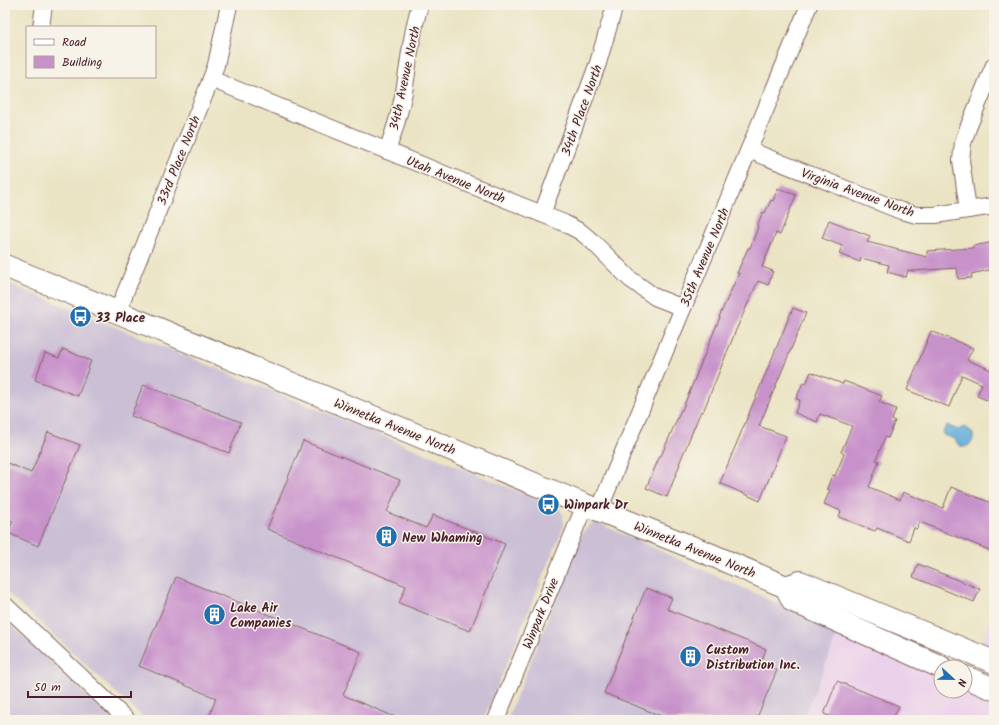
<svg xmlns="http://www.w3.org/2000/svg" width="999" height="725" font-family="Kalam,sans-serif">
  <rect width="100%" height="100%" fill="#f7f3e8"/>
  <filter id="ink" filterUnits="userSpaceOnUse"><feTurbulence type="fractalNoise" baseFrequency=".025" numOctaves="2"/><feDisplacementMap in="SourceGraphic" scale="8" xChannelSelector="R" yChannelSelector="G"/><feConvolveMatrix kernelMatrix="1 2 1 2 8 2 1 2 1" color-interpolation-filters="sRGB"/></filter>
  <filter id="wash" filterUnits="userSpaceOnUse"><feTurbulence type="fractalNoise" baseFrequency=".012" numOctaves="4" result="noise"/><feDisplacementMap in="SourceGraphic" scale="16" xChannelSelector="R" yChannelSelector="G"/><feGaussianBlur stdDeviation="0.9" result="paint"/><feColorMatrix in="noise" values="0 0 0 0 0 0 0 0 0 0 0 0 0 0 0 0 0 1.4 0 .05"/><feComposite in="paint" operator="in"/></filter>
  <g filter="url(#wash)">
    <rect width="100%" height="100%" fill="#ebe4c4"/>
    <!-- built -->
    <g fill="#ecd1ea">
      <polygon points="994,613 994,652 980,646"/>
      <polygon points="839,631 941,675 941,691 965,691 965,686 994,698 994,720 803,720"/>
    </g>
    <!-- industrial -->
    <g fill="#cbbfd5">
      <polygon points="5,282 559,508 563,515 564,526 483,720 146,720 5,591"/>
      <polygon points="592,523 600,524 839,631 803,720 507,720 583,532"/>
      <polygon points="5,619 113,720 5,720"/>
    </g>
    <!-- water -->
    <path fill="#60add9" stroke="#556682" d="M947 425 958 430 964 427C986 435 963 459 955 439L943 435 944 430Z"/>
    <g id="blocks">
      <!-- building -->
      <g fill="#c791ca">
        <polygon points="778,188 796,195 780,235 776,233 762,267 773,271 768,285 758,281 736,330 703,412 701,411 679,464 680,464 667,497 646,488 660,456 661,456 681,410 682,410 720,317 719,317 739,273 737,273 748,248 750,248 758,227 757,226 763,212 765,213 771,200 773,201"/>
        <polygon points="829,220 870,236 867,242 927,257 927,251 973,248 973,246 994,242 994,269 971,274 972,278 958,279 957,268 912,271 908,270 906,277 887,272 889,265 861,258 860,262 839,254 842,246 822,238"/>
        <polygon points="793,308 806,313 759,426 786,436 760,501 720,483"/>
        <polygon points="931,331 973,348 967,360 994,371 994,403 977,396 982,384 962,375 949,407 907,390"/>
        <polygon points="63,349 91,361 78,396 35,380 45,353 59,358"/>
        <polygon points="811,372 843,384 844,381 882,396 879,402 896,409 892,420 895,421 888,438 885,437 876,460 879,461 869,487 900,500 903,492 943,508 951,487 994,504 994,552 920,522 917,529 914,528 909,541 877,528 875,531 839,517 841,511 824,504 830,490 827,489 832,475 835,476 844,454 841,452 852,426 820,414 817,422 795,413 800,400 796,399 803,383 806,384"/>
        <polygon points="143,385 241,422 229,453 131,416"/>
        <polygon points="48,432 80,445 38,546 8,533 13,521 5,518 5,462 31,473"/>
        <polygon points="303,441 400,480 387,512 426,528 433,515 505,544 470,631 399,603 406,586 267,529"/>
        <polygon points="918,564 980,589 974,602 913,577"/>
        <polygon points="176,577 361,652 343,695 402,720 208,720 216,698 139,666"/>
        <polygon points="646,588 672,598 667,609 766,649 761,663 777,670 756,720 671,720 604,693"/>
        <polygon points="837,681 899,706 892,720 831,720 832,717 824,714"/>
      </g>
    </g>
  </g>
  <g filter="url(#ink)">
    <use href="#blocks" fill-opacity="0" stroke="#826461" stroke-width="1"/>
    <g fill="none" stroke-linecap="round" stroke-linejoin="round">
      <defs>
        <g id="minor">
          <polyline points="41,27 44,5"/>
          <polyline points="211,79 564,223 581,232 594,243 630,279 655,297 683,308"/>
          <polyline points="749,150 901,211 917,215 935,215 994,206"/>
          <path d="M387 151C394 132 400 112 404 92 409 63 411 33 420 5"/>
          <polyline points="968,210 961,160 963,143 968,128 994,65"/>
          <polyline points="542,214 598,63 615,5"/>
          <polyline points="117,313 211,79 216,65 229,5"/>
          <polyline points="599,510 809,5"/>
          <polyline points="5,605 127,720"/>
          <polyline points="496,720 585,505"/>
        </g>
        <g id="secondary">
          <polyline points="5,266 395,426 585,505 599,510 714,556 786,587 793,601 941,667"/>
          <polyline points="786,587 800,582 994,662"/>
          <polyline points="965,677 994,689"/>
        </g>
      </defs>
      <!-- minor casing -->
      <use href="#minor" stroke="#826461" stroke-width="18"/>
      <!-- secondary casing -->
      <use href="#secondary" stroke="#826461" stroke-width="24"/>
      <!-- minor -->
      <use href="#minor" stroke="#fff" stroke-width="16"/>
      <!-- secondary -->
      <use href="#secondary" stroke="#fff" stroke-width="22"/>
    </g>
  </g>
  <!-- icons -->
  <defs>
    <symbol id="bus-disc" viewBox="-11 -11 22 22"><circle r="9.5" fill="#1f6fb2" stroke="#f7f3e8"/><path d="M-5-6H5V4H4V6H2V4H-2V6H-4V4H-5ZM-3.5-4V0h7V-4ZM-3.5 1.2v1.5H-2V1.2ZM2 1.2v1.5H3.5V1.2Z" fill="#fff"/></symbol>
    <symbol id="building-disc" viewBox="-11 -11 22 22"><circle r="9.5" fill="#1f6fb2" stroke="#f7f3e8"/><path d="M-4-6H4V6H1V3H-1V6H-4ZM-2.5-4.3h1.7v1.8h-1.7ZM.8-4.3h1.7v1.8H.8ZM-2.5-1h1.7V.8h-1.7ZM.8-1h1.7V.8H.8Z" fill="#fff"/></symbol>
  </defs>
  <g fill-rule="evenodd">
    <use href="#bus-disc" x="68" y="304" width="25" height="25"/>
    <use href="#bus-disc" x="536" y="492" width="25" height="25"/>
    <use href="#building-disc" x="374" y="524" width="25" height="25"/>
    <use href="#building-disc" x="202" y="602" width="25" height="25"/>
    <use href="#building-disc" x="678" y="644" width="25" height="25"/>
  </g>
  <g text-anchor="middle" stroke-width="3" stroke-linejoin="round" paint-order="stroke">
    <!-- street labels -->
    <g font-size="13" fill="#4a1f2b" stroke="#f7f3e8">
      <text transform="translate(404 78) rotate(-78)" y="5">34th Avenue North</text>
      <text transform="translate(581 110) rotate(-70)" y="5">34th Place North</text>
      <text transform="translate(178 160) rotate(-68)" y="5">33rd Place North</text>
      <text transform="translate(456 179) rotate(22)" y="5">Utah Avenue North</text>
      <text transform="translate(858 192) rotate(20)" y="5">Virginia Avenue North</text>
      <text transform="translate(704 257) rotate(-67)" y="5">35th Avenue North</text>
      <text transform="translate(395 426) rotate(22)" y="5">Winnetka Avenue North</text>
      <text transform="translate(695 549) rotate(22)" y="5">Winnetka Avenue North</text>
      <text transform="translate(540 613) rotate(-68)" y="5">Winpark Drive</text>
    </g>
    <!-- poi labels -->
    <g font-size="13" font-weight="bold" fill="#4a1f2b" stroke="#f7f3e8" text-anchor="start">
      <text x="96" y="322">33 Place</text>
      <text x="564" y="509">Winpark Dr</text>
      <text x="402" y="542">New Whaming</text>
      <text x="230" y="612">Lake Air<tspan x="230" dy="15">Companies</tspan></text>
      <text x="706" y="654">Custom<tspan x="706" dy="15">Distribution Inc.</tspan></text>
    </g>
  </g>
  <!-- margin -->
  <rect width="999" height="725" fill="none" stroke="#f7f3e8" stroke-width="20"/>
  <!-- legend -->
  <rect x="26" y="26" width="130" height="52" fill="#f7f3e8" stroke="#b29e9c"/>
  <rect x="34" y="39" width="20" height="6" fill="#ffffff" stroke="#b29e9c"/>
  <text x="62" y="46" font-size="12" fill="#4a1f2b">Road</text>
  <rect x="34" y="56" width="20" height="12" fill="#c791ca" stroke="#b29e9c"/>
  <text x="62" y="66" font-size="12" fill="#4a1f2b">Building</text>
  <!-- north arrow -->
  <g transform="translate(953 679) rotate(112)"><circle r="19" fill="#f7f3e8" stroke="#b29e9c"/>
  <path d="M0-3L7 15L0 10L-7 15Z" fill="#1f6fb2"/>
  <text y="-6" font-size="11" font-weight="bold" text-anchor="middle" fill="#4a1f2b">N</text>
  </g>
  <!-- scale -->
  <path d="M28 691v6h103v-6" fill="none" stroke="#4a1f2b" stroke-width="2"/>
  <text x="34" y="691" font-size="12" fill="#4a1f2b" stroke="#f7f3e8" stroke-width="3" paint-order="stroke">50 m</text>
</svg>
